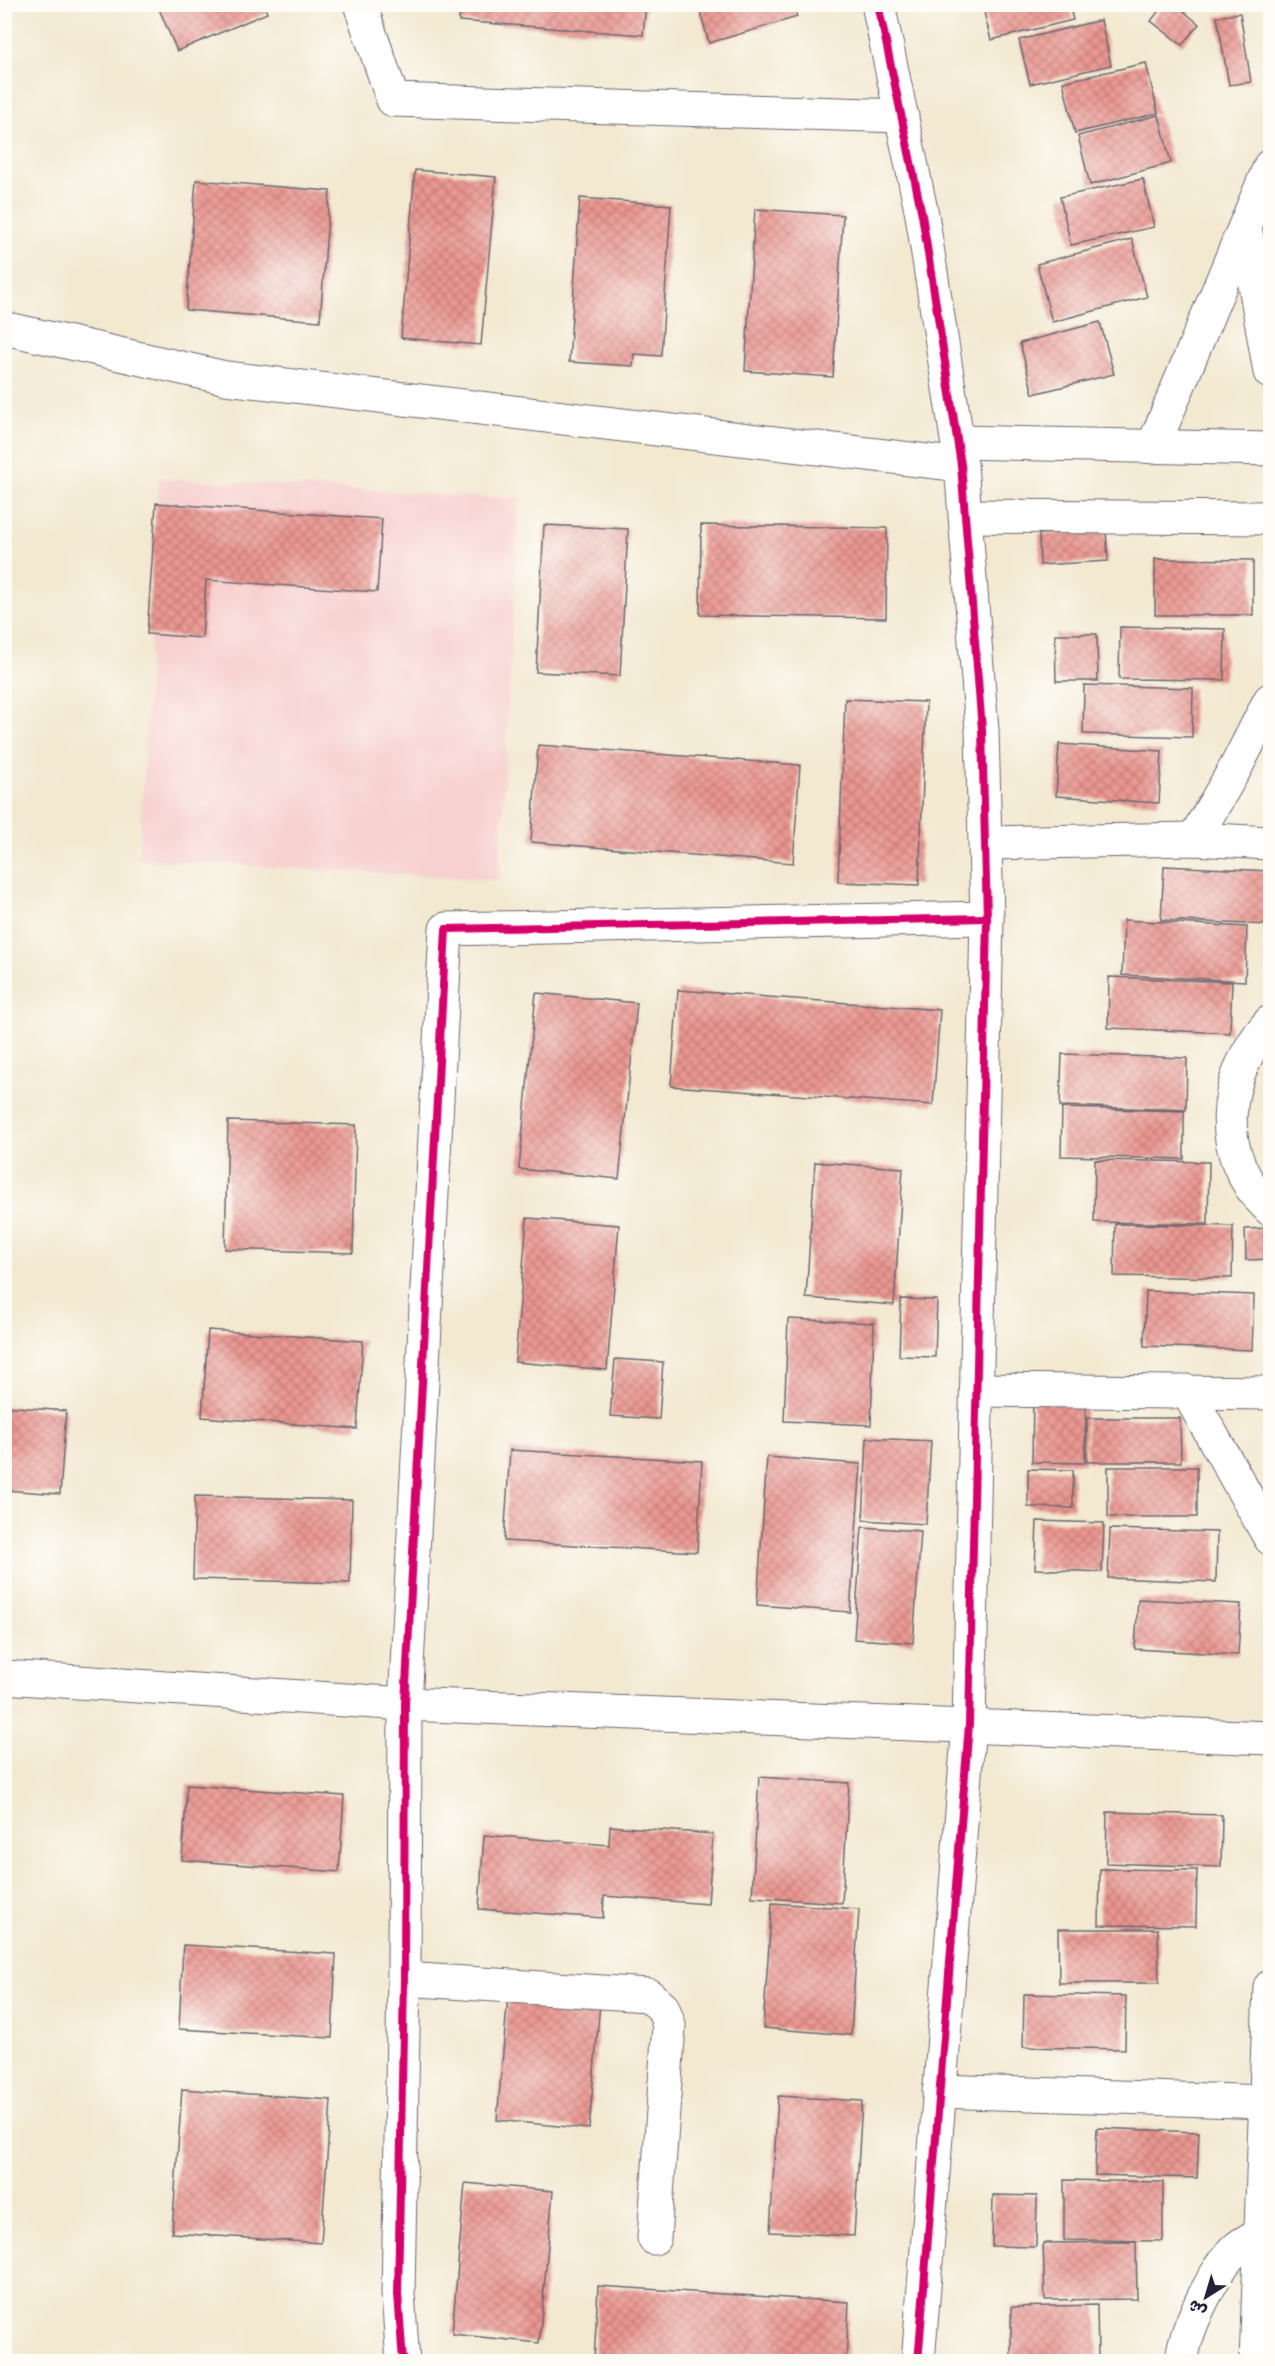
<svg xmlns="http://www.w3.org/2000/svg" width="1275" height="2366" font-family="Sriracha,'Playpen Sans Arabic',sans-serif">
  <defs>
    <pattern id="building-cross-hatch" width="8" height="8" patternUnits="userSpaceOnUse" patternTransform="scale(1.5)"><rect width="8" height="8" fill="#ec9791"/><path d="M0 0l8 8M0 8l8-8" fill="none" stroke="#bf7b78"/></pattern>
  </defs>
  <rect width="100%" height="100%" fill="#fdfcf7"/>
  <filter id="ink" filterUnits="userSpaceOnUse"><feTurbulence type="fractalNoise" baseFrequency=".0167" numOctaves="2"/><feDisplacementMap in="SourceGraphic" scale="12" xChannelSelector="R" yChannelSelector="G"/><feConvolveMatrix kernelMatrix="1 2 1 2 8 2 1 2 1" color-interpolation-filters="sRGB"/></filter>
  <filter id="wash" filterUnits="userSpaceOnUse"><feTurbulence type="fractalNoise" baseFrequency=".008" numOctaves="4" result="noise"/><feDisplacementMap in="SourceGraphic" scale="24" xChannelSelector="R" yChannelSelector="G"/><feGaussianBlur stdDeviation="1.35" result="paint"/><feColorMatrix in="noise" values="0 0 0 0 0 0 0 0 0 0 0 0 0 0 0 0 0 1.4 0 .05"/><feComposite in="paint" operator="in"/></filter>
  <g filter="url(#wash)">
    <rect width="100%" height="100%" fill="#f3e8d0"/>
    <!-- built -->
    <polygon fill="#f7d0cf" points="159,478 519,499 499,880 139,859"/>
    <g id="blocks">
      <!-- building -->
      <g fill="url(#building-cross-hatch)">
        <polygon points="157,4 264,4 267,13 177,51"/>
        <polygon points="461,4 646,4 643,35 459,21"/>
        <polygon points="698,4 793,4 797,17 709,43"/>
        <polygon points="982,4 1069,4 1073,20 991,40"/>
        <polygon points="1164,4 1175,4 1199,24 1182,45 1151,21"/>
        <polygon points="1240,13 1251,82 1229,85 1217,17"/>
        <polygon points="1101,20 1111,65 1030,84 1019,40"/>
        <polygon points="1146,63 1158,113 1075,133 1063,82"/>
        <polygon points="1159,115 1171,163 1090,185 1078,136"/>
        <polygon points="415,170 496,177 481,345 401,338"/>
        <polygon points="1143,179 1154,227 1071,245 1060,197"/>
        <polygon points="196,180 330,191 320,321 186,310"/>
        <polygon points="580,198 671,205 661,356 634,354 633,366 569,362"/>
        <polygon points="755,209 843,215 833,377 745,371"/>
        <polygon points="1132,239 1147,297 1052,322 1037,264"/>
        <polygon points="1100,322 1114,374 1033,394 1020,343"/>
        <polygon points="156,503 382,519 377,592 206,580 202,638 147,634"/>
        <polygon points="544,525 628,529 620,676 536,672"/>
        <polygon points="701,525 887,528 886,618 700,615"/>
        <polygon points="1106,530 1108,561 1040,565 1039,534"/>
        <polygon points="1155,559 1253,560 1253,615 1155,615"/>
        <polygon points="1120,627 1225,629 1224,680 1119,679"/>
        <polygon points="1055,634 1097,634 1098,681 1056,681"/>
        <polygon points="1084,685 1193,688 1192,737 1083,734"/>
        <polygon points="845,699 926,702 919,885 838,882"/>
        <polygon points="1059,744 1162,751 1159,803 1056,796"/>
        <polygon points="538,745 800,765 793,863 531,842"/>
        <polygon points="1164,866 1270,871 1270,925 1161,920"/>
        <polygon points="1124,920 1247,927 1245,981 1122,975"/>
        <polygon points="1109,977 1232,982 1230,1033 1108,1028"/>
        <polygon points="678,990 940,1010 933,1105 671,1086"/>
        <polygon points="536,993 637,1003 619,1179 519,1169"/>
        <polygon points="1062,1054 1187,1058 1186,1110 1060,1106"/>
        <polygon points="1062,1108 1184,1111 1184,1159 1061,1156"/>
        <polygon points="228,1121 356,1125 353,1253 225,1249"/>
        <polygon points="1095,1160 1209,1162 1208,1224 1094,1222"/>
        <polygon points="815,1162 903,1168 894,1305 806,1298"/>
        <polygon points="527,1218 619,1225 607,1370 515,1362"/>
        <polygon points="1115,1224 1233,1226 1232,1278 1114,1276"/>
        <polygon points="1270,1228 1270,1259 1246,1260 1245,1229"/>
        <polygon points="1146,1291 1254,1295 1252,1350 1144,1346"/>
        <polygon points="901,1299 937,1300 935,1357 899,1356"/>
        <polygon points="788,1319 874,1323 871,1425 784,1421"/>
        <polygon points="208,1330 363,1341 357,1429 202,1417"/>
        <polygon points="615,1359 663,1362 659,1419 610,1416"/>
        <polygon points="1033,1395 1086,1396 1085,1463 1032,1462"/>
        <polygon points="4,1406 66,1411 60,1494 4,1490"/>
        <polygon points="1087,1418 1180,1418 1181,1462 1087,1462"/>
        <polygon points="867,1438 931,1441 926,1524 863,1520"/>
        <polygon points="510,1450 702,1461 697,1552 504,1541"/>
        <polygon points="767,1457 861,1464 850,1612 757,1605"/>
        <rect x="1108" y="1467" width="89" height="50"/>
        <polygon points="1028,1469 1073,1470 1073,1508 1028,1507"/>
        <polygon points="195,1496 352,1500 350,1583 193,1579"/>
        <polygon points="1037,1521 1104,1523 1102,1572 1035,1569"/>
        <polygon points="862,1527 921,1531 913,1643 854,1639"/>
        <polygon points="1110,1529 1217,1532 1216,1582 1108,1578"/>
        <polygon points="1138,1599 1241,1604 1238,1655 1135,1649"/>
        <polygon points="759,1777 849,1783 842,1903 752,1897"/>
        <polygon points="187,1785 344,1796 339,1872 182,1860"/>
        <polygon points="1107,1812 1222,1815 1221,1867 1106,1863"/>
        <polygon points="610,1826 713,1834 708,1904 604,1896 603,1918 479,1909 484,1835 609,1845"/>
        <polygon points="1100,1869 1197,1870 1196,1926 1099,1925"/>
        <polygon points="772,1903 859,1909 851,2035 763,2028"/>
        <polygon points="1058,1929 1158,1929 1159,1983 1059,1983"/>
        <polygon points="183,1945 336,1954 332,2038 179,2029"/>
        <polygon points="1024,1994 1126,1996 1125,2049 1023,2047"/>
        <polygon points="508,1995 600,2003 589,2129 497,2120"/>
        <polygon points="182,2089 331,2100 321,2243 172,2233"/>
        <polygon points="778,2096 862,2101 854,2236 770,2232"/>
        <polygon points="1097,2128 1199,2132 1197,2178 1095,2175"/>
        <polygon points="1064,2180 1163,2182 1163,2241 1064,2240"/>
        <polygon points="465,2183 553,2191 539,2343 452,2334"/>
        <polygon points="993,2195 1037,2196 1036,2247 992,2246"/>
        <polygon points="1136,2242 1137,2299 1045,2300 1043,2243"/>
        <polygon points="598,2286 849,2302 846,2362 594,2362"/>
        <polygon points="1097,2305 1098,2356 1011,2358 1011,2307"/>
        <rect x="1054" y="2359" width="45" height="3"/>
      </g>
    </g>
  </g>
  <g filter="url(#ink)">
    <use href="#blocks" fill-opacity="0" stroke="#6b676f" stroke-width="1.5"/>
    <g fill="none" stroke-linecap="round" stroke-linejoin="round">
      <defs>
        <g id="minor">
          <polyline points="360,4 393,100 902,116"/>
          <polyline points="878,4 922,215 961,465 982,730 987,918 969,1724 918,2362"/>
          <polyline points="1245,227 1270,372"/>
          <polyline points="4,328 226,378 961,465"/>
          <polyline points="958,442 1270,449"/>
          <polyline points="1153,447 1270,166"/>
          <polyline points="966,516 1270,518"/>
          <polyline points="1194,839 1236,767 1270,700"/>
          <polyline points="986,843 1194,839 1270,843"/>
          <path d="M1270 1022C1221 1077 1213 1155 1270 1209"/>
          <polyline points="977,1390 1270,1393"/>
          <polyline points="1187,1391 1270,1538"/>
          <polyline points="404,1979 648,1995 663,2008 669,2025 654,2238"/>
          <polyline points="939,2091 1266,2102"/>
          <polyline points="403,2362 398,2294 404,1979 405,1704 446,929 987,918"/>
          <path d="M1182 2362C1183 2332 1215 2268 1237 2248 1244 2242 1253 2238 1261 2233"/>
          <polyline points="1256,2362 1270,1987"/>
        </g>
        <polyline id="tertiary" points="4,1677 405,1704 1270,1738"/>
      </defs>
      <!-- minor casing -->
      <use href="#minor" stroke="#6b676f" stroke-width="35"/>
      <!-- tertiary casing -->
      <use href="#tertiary" stroke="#6b676f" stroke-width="35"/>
      <!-- minor -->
      <use href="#minor" stroke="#fff" stroke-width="33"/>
      <!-- tertiary -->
      <use href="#tertiary" stroke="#fff" stroke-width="33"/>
      <defs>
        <g id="cycleway">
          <polyline points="878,4 922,215 961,465 982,730 987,918 969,1724 918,2362"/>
          <polyline points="403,2362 398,2294 404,1979 405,1704 446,929 987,918"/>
        </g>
      </defs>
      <!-- cycleway casing -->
      <use href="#cycleway" stroke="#fdfcf7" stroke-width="11"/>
      <!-- cycleway -->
      <use href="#cycleway" stroke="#d6006c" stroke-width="8"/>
    </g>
  </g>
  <!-- margin -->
  <rect width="1275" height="2366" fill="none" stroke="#fdfcf7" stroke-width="24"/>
  <!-- north arrow -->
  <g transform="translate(1206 2297) rotate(217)" stroke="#fdfcf7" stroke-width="4.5" paint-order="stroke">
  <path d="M0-4.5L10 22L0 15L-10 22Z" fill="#22223b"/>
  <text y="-9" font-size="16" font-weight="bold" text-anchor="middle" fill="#22223b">ش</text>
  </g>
</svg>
